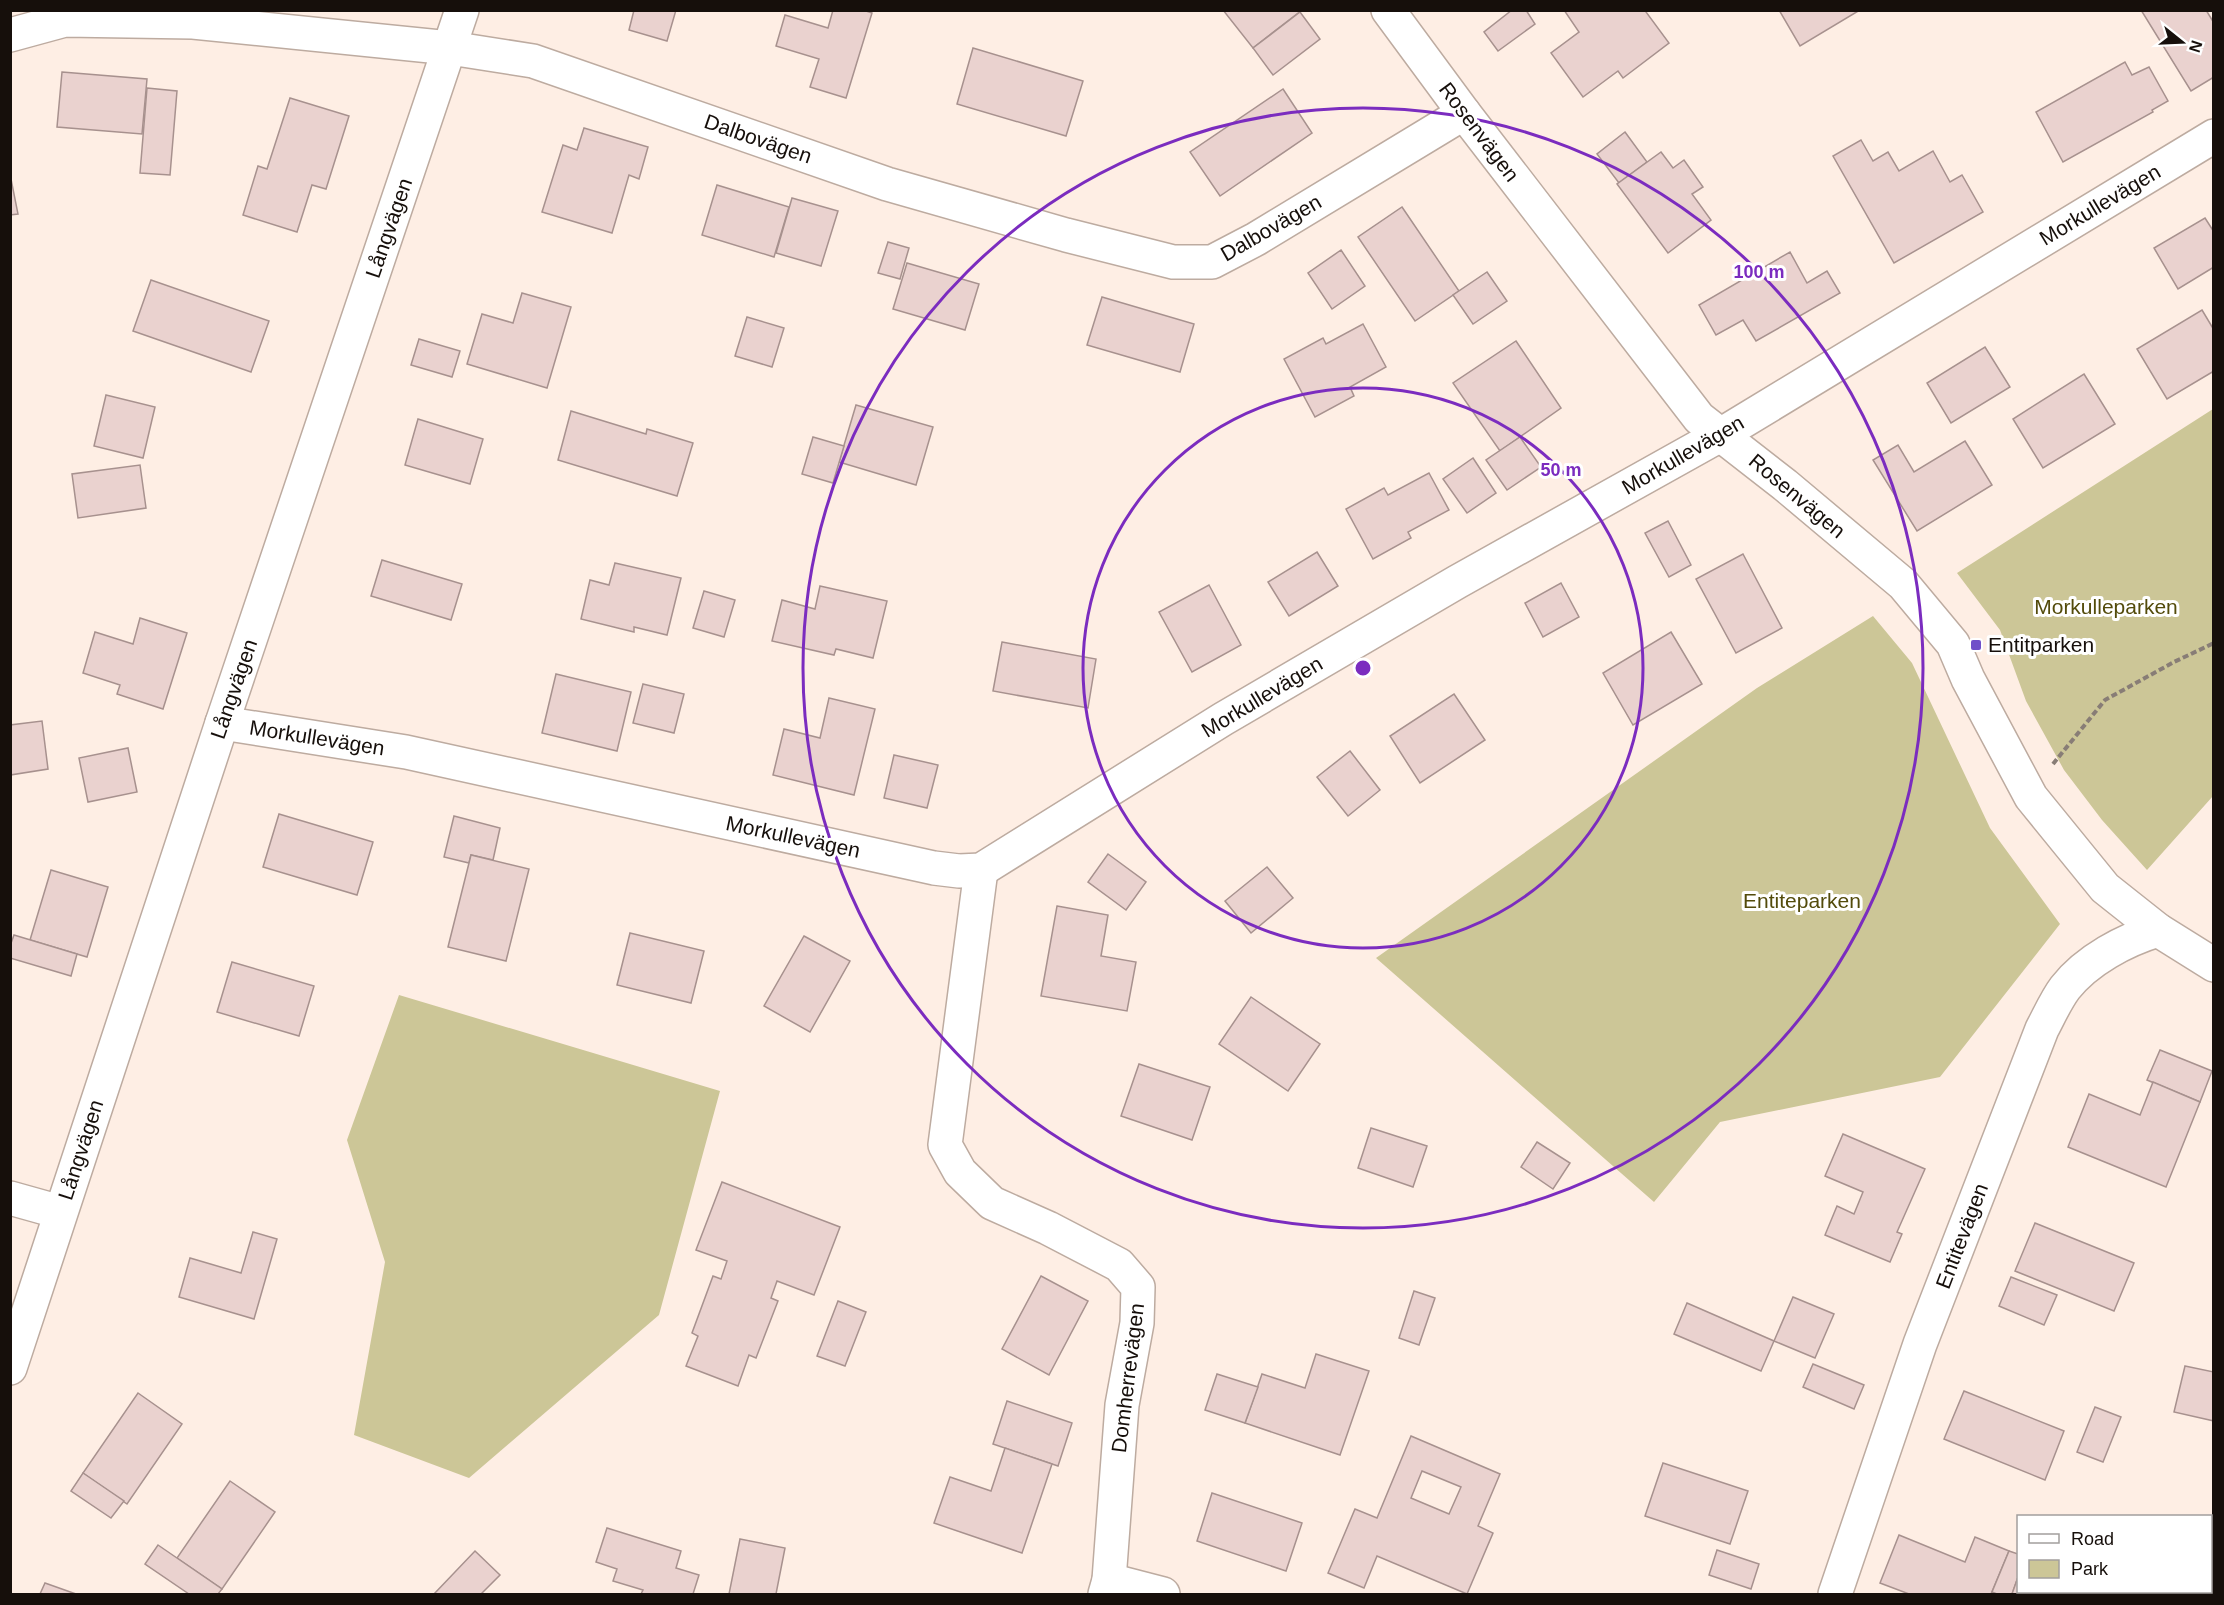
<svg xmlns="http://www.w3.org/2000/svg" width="2224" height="1605" font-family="Arial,sans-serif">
  <rect width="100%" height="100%" fill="#feeee4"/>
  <!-- green -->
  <g fill="#ccc697">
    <polygon points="2213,409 2213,796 2147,870 2102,820 2064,770 2026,701 2000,630 1957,573"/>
    <polygon points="1873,616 1912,663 1990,828 2060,924 1940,1077 1720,1122 1654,1202 1376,958 1757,688"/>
    <polygon points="399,995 720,1091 659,1315 469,1478 354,1435 385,1262 347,1140"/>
  </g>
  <!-- building -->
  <g fill="#ead2cf" stroke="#a7918e" stroke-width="1.5" fill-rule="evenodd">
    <polygon points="634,10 676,10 667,41 629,30"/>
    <polygon points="833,10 863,10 872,13 846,98 810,87 819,59 776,46 785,15 828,28"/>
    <polygon points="1223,10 1302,10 1253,48"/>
    <polygon points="1512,10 1526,10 1535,24 1498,51 1484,32"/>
    <polygon points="1564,10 1647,10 1646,12 1669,43 1623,78 1618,71 1583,97 1551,53 1579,32"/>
    <polygon points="1779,10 1860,10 1800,46"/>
    <polygon points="2141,10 2206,10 2214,23 2214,77 2191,91"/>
    <polygon points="1300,12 1320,39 1273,75 1253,48"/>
    <polygon points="973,48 1083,81 1066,136 957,104"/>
    <polygon points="2125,62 2132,75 2149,67 2168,101 2152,110 2153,112 2063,162 2036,112"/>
    <polygon points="62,72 147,79 142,134 57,127"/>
    <polygon points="147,88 177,91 170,175 140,173"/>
    <polygon points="1283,89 1312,133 1220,196 1190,152"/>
    <polygon points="290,98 349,116 326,189 312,185 297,232 243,215 258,166 267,169"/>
    <polygon points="584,128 648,147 639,179 629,175 612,233 542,212 563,145 577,150"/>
    <polygon points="1625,132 1647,162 1619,183 1597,154"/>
    <polygon points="1861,140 1873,161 1888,152 1899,171 1933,151 1950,182 1962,175 1983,212 1894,263 1833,156"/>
    <polygon points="1661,152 1673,168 1684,160 1703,187 1692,194 1711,220 1668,253 1617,184"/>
    <polygon points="10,174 18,214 10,215"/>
    <polygon points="717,185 789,207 774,257 702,235"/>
    <polygon points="792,198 838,211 821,266 776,253"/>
    <polygon points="1402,207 1459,291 1415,321 1358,237"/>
    <polygon points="2205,218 2214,232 2214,267 2178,289 2154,248"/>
    <polygon points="888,242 909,248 900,279 878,273"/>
    <polygon points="1341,250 1365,286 1332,309 1308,273"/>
    <polygon points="1790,252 1807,283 1827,271 1840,293 1756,341 1743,320 1716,335 1699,305"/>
    <polygon points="907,263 979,284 965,330 893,309"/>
    <polygon points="1487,272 1507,301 1473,324 1453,295"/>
    <polygon points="151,280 269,321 251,372 133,331"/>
    <polygon points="522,293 571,307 547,388 467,364 482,314 513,323"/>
    <polygon points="1102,297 1194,324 1180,372 1087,345"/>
    <polygon points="2202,310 2214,330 2214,371 2167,399 2137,349"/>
    <polygon points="747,317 784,328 772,367 735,356"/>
    <polygon points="1363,324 1386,367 1350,387 1354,396 1315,417 1284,359 1323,338 1326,344"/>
    <polygon points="419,339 460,351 452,377 411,365"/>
    <polygon points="1516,341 1561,408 1500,451 1453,383"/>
    <polygon points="1985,347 2010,387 1951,423 1927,383"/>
    <polygon points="2084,374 2115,424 2043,468 2013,419"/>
    <polygon points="106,395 155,407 143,458 94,446"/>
    <polygon points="856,405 933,427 916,485 839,462"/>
    <polygon points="571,411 646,434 647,429 693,443 677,496 558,460"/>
    <polygon points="418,419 483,439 470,484 405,465"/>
    <polygon points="813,437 844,446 833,483 802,474"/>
    <polygon points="1520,437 1541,467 1507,490 1486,460"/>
    <polygon points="1965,441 1992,485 1917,531 1873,460 1898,445 1914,472"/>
    <polygon points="1473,458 1496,493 1467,513 1443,479"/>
    <polygon points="140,465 146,508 78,518 72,474"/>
    <polygon points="1429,473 1449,510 1408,532 1411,538 1373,559 1346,509 1384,488 1388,495"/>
    <polygon points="1668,521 1691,565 1669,577 1645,533"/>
    <polygon points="1317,552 1338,586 1289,616 1268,582"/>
    <polygon points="1743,554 1782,628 1736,653 1696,579"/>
    <polygon points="382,560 462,584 451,620 371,596"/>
    <polygon points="615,563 681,578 667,635 634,627 634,632 581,619 590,580 609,585"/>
    <polygon points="1561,583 1579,617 1543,637 1525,603"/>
    <polygon points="1209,585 1241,645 1192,672 1159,612"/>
    <polygon points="820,586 887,601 873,658 836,649 834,655 772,641 782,600 815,609"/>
    <polygon points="704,591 735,600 724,637 693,628"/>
    <polygon points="140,618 187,633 163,709 117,694 120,685 83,673 95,632 133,644"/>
    <polygon points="1671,632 1702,684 1633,725 1603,673"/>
    <polygon points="1002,642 1096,659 1088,708 993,691"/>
    <polygon points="556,674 631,692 617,751 542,733"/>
    <polygon points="643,684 684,694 674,733 633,723"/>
    <polygon points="1454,694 1485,740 1420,783 1390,736"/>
    <polygon points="829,698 875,709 854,795 773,775 784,729 820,738"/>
    <polygon points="42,721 48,769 10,775 10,725"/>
    <polygon points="128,748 137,792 88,802 79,758"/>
    <polygon points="1350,751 1380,790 1348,816 1317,777"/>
    <polygon points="894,755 938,765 927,808 884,798"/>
    <polygon points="279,814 373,842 357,895 263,867"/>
    <polygon points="454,816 500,828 493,860 471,855 469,863 444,857"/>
    <polygon points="1108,854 1146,882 1126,910 1088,882"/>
    <polygon points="471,855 529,869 506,961 448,947"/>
    <polygon points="1267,867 1293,898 1251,933 1225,901"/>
    <polygon points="51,870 108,887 87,957 30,940"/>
    <polygon points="1057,906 1108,915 1101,956 1136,962 1127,1011 1041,996"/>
    <polygon points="630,933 704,951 691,1003 617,985"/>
    <polygon points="14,935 77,954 71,976 10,958 10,946"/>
    <polygon points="804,936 850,961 810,1032 764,1006"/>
    <polygon points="232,962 314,986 299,1036 217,1012"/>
    <polygon points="1251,997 1320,1044 1288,1091 1219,1044"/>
    <polygon points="2160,1050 2212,1071 2200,1102 2147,1080"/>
    <polygon points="1139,1064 1210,1087 1192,1140 1121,1116"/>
    <polygon points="2153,1082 2200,1102 2166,1187 2068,1147 2089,1094 2140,1115"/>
    <polygon points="1371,1128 1427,1146 1413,1187 1358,1168"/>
    <polygon points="1843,1134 1925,1169 1897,1232 1902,1234 1890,1262 1825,1235 1837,1206 1854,1214 1863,1192 1825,1176"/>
    <polygon points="1537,1142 1570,1163 1553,1189 1521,1167"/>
    <polygon points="722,1182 840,1227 814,1295 777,1281 771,1298 778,1301 756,1358 749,1355 738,1386 686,1366 698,1336 692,1333 713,1276 721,1279 727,1261 696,1250"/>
    <polygon points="2035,1223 2134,1263 2114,1311 2015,1271"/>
    <polygon points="253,1232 277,1239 254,1319 179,1297 190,1258 241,1273"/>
    <polygon points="1041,1276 1088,1301 1049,1375 1002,1349"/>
    <polygon points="2011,1277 2057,1295 2044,1325 1999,1306"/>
    <polygon points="1414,1291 1435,1298 1419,1345 1399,1338"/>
    <polygon points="1793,1297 1834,1314 1815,1358 1774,1341"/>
    <polygon points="838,1301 866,1312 845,1366 817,1356"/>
    <polygon points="1687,1303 1774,1341 1761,1371 1674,1334"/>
    <polygon points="1316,1354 1369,1371 1340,1455 1245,1423 1262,1374 1305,1388"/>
    <polygon points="1813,1364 1864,1385 1854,1409 1803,1387"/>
    <polygon points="2185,1366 2214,1372 2214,1421 2174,1412"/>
    <polygon points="1217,1374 1258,1387 1245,1423 1205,1410"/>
    <polygon points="1964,1391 2064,1431 2045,1480 1944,1439"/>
    <polygon points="138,1393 182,1424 127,1504 83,1473"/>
    <polygon points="1007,1401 1072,1423 1058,1466 993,1444"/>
    <polygon points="2095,1407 2121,1417 2103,1462 2077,1452"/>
    <path d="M1411 1436 1500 1474 1478 1526 1493 1533 1467 1594 1377 1556 1364 1588 1328 1573 1355 1509 1377 1518ZM1422 1471 1461 1487 1449 1514 1411 1498Z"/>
    <polygon points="1005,1448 1052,1464 1022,1553 934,1523 950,1477 991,1491"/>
    <polygon points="1663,1463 1748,1491 1730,1544 1645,1516"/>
    <polygon points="83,1473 124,1501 111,1518 71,1491"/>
    <polygon points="230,1481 275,1512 222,1589 177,1558"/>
    <polygon points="1212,1493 1302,1523 1286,1571 1197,1541"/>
    <polygon points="607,1528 681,1551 676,1568 699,1575 693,1594 641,1594 643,1590 613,1581 617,1569 596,1562"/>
    <polygon points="1899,1535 1965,1562 1975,1537 2009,1551 1991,1594 1909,1594 1880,1583"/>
    <polygon points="740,1539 785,1548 776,1594 729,1594"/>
    <polygon points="158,1545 222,1589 218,1594 189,1594 145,1564"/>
    <polygon points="1717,1550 1759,1564 1751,1589 1709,1575"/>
    <polygon points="475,1551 500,1575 481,1594 434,1594"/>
    <polygon points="2009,1551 2018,1554 2018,1577 2012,1594 1997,1594 1992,1592"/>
    <polygon points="2018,1577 2018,1592 2059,1592 2058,1594 2012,1594"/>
    <polygon points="45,1583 76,1594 40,1594"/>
  </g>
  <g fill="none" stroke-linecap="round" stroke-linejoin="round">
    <defs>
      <g id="street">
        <polyline points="10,35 65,20 193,22 450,48 533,61 887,184 1066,235 1173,262 1212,262 1256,239 1464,113"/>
        <polyline points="222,723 406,752 934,868 959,871 981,870 1223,719 1457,582 1722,434 2214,136"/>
        <polyline points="981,870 945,1145 960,1172 992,1203 1048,1228 1119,1265 1138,1287 1137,1323 1122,1405 1109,1580 1105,1594"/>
        <polyline points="10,1198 60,1212"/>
        <polyline points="10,1368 222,723 462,10"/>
        <polyline points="1109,1580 1163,1594"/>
        <path d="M1835 1594 1920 1344 2042 1029C2049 1016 2056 1000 2065 988 2087 960 2125 940 2158 930"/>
      </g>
      <polyline id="secondary" points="1388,10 1464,113 1699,418 1785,485 1903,584 1953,644 1968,679 2031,797 2105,888 2158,930 2214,965"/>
    </defs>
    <!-- street casing -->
    <use href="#street" stroke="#bdaba0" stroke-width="36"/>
    <!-- secondary casing -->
    <use href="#secondary" stroke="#bdaba0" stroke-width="36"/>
    <!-- path -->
    <polyline stroke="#887d76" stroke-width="4" stroke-dasharray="6 3" stroke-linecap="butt" points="2053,764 2105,700 2174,662 2214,643"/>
    <!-- street -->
    <use href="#street" stroke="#fff" stroke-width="33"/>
    <!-- secondary -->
    <use href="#secondary" stroke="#fff" stroke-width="33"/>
  </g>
  <!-- distance rings -->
  <g fill="none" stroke="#7b2cbf" stroke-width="3">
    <circle cx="1363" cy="668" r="280"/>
    <circle cx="1363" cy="668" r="560"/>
  </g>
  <!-- markers -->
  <rect fill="#7050c9" stroke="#fff" stroke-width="2" x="1970" y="639" width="12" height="12" rx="3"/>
  <g text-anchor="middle" stroke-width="6" stroke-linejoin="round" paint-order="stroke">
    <!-- street labels -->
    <g font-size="21" fill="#160f0b" stroke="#fff">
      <text transform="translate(1479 132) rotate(53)" y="7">Rosenvägen</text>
      <text transform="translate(758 139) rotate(19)" y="7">Dalbovägen</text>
      <text transform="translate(2100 205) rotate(-31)" y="7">Morkullevägen</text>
      <text transform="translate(389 228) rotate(-71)" y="7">Långvägen</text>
      <text transform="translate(1271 228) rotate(-30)" y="7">Dalbovägen</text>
      <text transform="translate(1683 455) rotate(-30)" y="7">Morkullevägen</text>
      <text transform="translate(1797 496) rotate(40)" y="7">Rosenvägen</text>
      <text transform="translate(234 689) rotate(-71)" y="7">Långvägen</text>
      <text transform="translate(1262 697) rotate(-31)" y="7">Morkullevägen</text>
      <text transform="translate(317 738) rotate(9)" y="7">Morkullevägen</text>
      <text transform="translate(793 837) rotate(12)" y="7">Morkullevägen</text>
      <text transform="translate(81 1150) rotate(-72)" y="7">Långvägen</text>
      <text transform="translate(1962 1236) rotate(-69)" y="7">Entitevägen</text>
      <text transform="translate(1128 1378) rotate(-83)" y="7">Domherrevägen</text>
    </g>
    <!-- park labels -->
    <g font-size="21" fill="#534b0b" stroke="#fff">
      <text x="2106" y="614">Morkulleparken</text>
      <text x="1802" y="908">Entiteparken</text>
    </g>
    <!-- poi labels -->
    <g font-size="21" fill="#160f0b" stroke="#fff" text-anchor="start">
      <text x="1988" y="652">Entitparken</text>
    </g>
  </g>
  <circle cx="1363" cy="668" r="9" fill="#7b2cbf" stroke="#fff" stroke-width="3"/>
  <g font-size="18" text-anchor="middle" font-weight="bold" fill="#7b2cbf" stroke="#fff" stroke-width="6" stroke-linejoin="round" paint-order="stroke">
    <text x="1759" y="278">100 m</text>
    <text x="1561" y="476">50 m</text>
  </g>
  <!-- border -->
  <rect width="2224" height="1605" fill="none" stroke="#160f0b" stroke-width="24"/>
  <!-- legend -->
  <rect x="2017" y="1515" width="195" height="78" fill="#ffffff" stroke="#a29f9d" stroke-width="1.5"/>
  <rect x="2029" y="1534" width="30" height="9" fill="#ffffff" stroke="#a29f9d" stroke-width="1.5"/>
  <text x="2071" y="1545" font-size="18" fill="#160f0b">Road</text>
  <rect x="2029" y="1560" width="30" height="18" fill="#ccc697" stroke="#a29f9d" stroke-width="1.5"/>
  <text x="2071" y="1575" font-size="18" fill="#160f0b">Park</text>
  <!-- north arrow -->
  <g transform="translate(2182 42) rotate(108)" stroke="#ffffff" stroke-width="4.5" paint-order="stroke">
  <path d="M0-4.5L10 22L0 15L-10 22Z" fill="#160f0b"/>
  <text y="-9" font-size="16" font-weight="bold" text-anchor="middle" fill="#160f0b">N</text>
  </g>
</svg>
